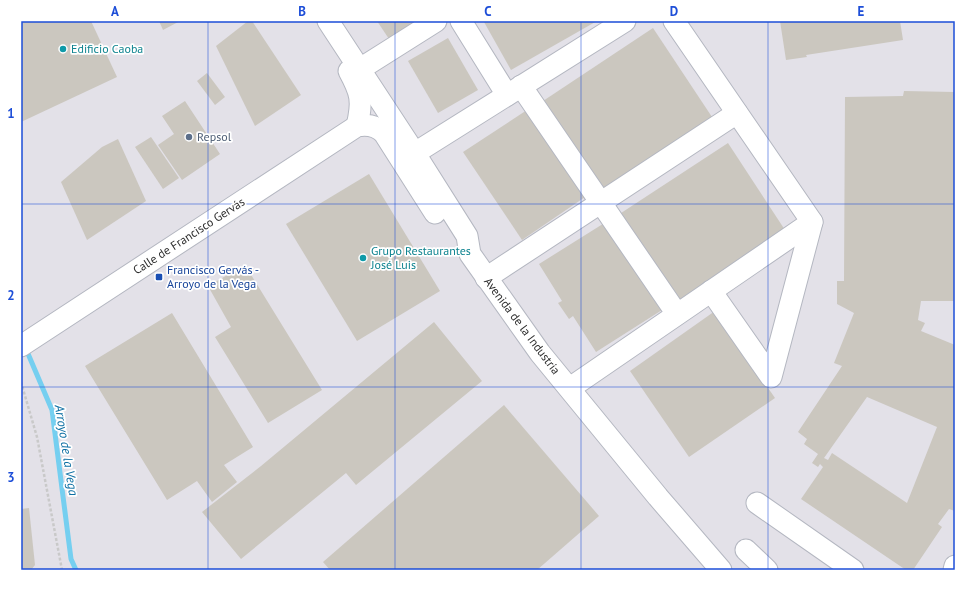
<svg xmlns="http://www.w3.org/2000/svg" width="976" height="591" font-family="'PT Sans',sans-serif">
  <rect width="100%" height="100%" fill="#efe9e1"/>
  <!-- industrial -->
  <rect fill="#e3e1e8" x="21" y="21" width="934" height="549"/>
  <g fill="none" stroke-linecap="round" stroke-linejoin="round">
    <!-- stream -->
    <polyline stroke="#75cff0" stroke-width="5" points="26,349 52,410 71,559 76,570"/>
  </g>
  <!-- building -->
  <g fill="#cbc7bf" fill-rule="evenodd">
    <polygon points="21,21 91,21 117,77 21,122"/>
    <polygon points="159,21 180,21 163,30"/>
    <polygon points="248,21 252,21 301,95 255,126 216,46"/>
    <polygon points="377,21 416,21 389,39"/>
    <polygon points="485,21 597,21 511,70 484,22"/>
    <polygon points="780,21 900,21 903,40 806,55 807,57 786,60"/>
    <polygon points="653,28 712,117 602,190 543,101"/>
    <polygon points="448,38 478,90 438,113 408,61"/>
    <polygon points="207,73 225,97 215,105 197,81"/>
    <path d="M904 91 955 92V301H921L918 320 925 323 921 331 955 345V511L949 509 938 524 942 527 913 570H906L801 499 823 467 820 464 818 467 812 463 818 454 804 444 807 439 798 432 842 366 834 363 854 313 837 304V281H844L845 97 903 96ZM867 397 937 427 907 503 832 453 828 460 824 458Z"/>
    <polygon points="185,101 220,154 182,180 158,145 174,134 162,116"/>
    <polygon points="530,108 588,195 522,240 463,152"/>
    <polygon points="151,137 179,178 163,189 135,147"/>
    <polygon points="118,139 146,201 87,240 61,182 102,147"/>
    <polygon points="728,143 785,230 675,303 618,215"/>
    <polygon points="369,174 440,291 357,341 286,224"/>
    <polygon points="606,222 662,310 596,352 573,316 569,319 558,303 562,301 539,264"/>
    <polygon points="245,265 322,390 268,423 215,337 231,327 208,286"/>
    <polygon points="715,311 775,398 689,457 630,371"/>
    <polygon points="172,313 253,447 224,465 237,482 212,502 197,481 167,500 85,366"/>
    <polygon points="434,322 482,381 356,485 346,473 241,559 202,512 261,466"/>
    <polygon points="504,405 599,516 537,570 330,570 323,562"/>
    <polygon points="29,508 35,565 31,570 21,570 21,509"/>
  </g>
  <g fill="none" stroke-linecap="round" stroke-linejoin="round">
    <defs>
      <g id="minor">
        <polyline points="328,21 412,149 467,236 470,254 540,353 658,497 721,570"/>
        <polyline points="461,21 507,95"/>
        <polyline points="360,69 436,21"/>
        <path d="M349 71C361 93 363 101 357 126"/>
        <polyline points="521,86 677,314"/>
        <polyline points="415,153 625,21"/>
        <polyline points="486,278 737,113"/>
        <polyline points="711,291 771,377 812,222"/>
        <path d="M21 346 357 126C367 124 376 125 384 133L435 213"/>
        <polyline points="570,388 812,222 674,21"/>
        <polyline points="757,503 853,570"/>
        <polyline points="746,550 767,570"/>
        <polyline points="954,570 955,566"/>
      </g>
    </defs>
    <!-- minor casing -->
    <use href="#minor" stroke="#b4b7c1" stroke-width="23"/>
    <!-- path -->
    <polyline stroke="#c9c9c9" stroke-width="2.5" stroke-dasharray="3 2" stroke-linecap="butt" points="21,382 37,437 62,570"/>
    <!-- minor -->
    <use href="#minor" stroke="#fff" stroke-width="21"/>
  </g>
  <!-- grid -->
  <path fill="none" stroke="#1d4ed8" stroke-width="1" stroke-opacity="0.55" d="M208 21V570M395 21V570M581 21V570M768 21V570M21 204H955M21 387H955"/>
  <!-- markers -->
  <g fill="#0f9aa8" stroke="#fff" stroke-width="1.5">
    <circle cx="63" cy="49" r="4"/>
    <circle cx="363" cy="258" r="4"/>
  </g>
  <circle fill="#5c6f8a" stroke="#fff" stroke-width="1.5" cx="189" cy="137" r="4"/>
  <rect fill="#1a4fb4" stroke="#fff" stroke-width="1.5" x="155" y="273" width="8" height="8" rx="2"/>
  <g text-anchor="middle" stroke-width="3.5" stroke-linejoin="round" paint-order="stroke">
    <!-- culture labels -->
    <g font-size="12" fill="#0d838f" stroke="#fff" text-anchor="start">
      <text x="71" y="53">Edificio Caoba</text>
      <text x="371" y="255">Grupo Restaurantes<tspan x="371" dy="14">José Luis</tspan></text>
    </g>
    <!-- service labels -->
    <g font-size="12" fill="#4e5e75" stroke="#fff" text-anchor="start">
      <text x="197" y="141">Repsol</text>
    </g>
    <!-- street labels -->
    <g font-size="12" fill="#2e2e2e" stroke="#fff">
      <text transform="translate(189 236) rotate(-33)" y="4">Calle de Francisco Gervás</text>
      <text transform="translate(522 326) rotate(53)" y="4">Avenida de la Industria</text>
    </g>
    <!-- transit labels -->
    <g font-size="12" fill="#164399" stroke="#fff" text-anchor="start">
      <text x="167" y="274">Francisco Gervás -<tspan x="167" dy="14">Arroyo de la Vega</tspan></text>
    </g>
    <!-- water labels -->
    <g font-size="13" font-style="italic" fill="#0d6fa3" stroke="#fff">
      <text transform="translate(67 450) rotate(81)" y="5">Arroyo de la Vega</text>
    </g>
  </g>
  <!-- border -->
  <rect width="976" height="591" fill="none" stroke="#ffffff" stroke-width="44"/>
  <rect x="22" y="22" width="932" height="547" fill="none" stroke="#1d4ed8" stroke-width="1.5"/>
  <g font-size="13" text-anchor="middle" font-weight="bold" fill="#1d4ed8">
    <text x="115" y="16">A</text>
    <text x="302" y="16">B</text>
    <text x="488" y="16">C</text>
    <text x="674" y="16">D</text>
    <text x="861" y="16">E</text>
    <text x="11" y="118">1</text>
    <text x="11" y="300">2</text>
    <text x="11" y="482">3</text>
  </g>
</svg>
